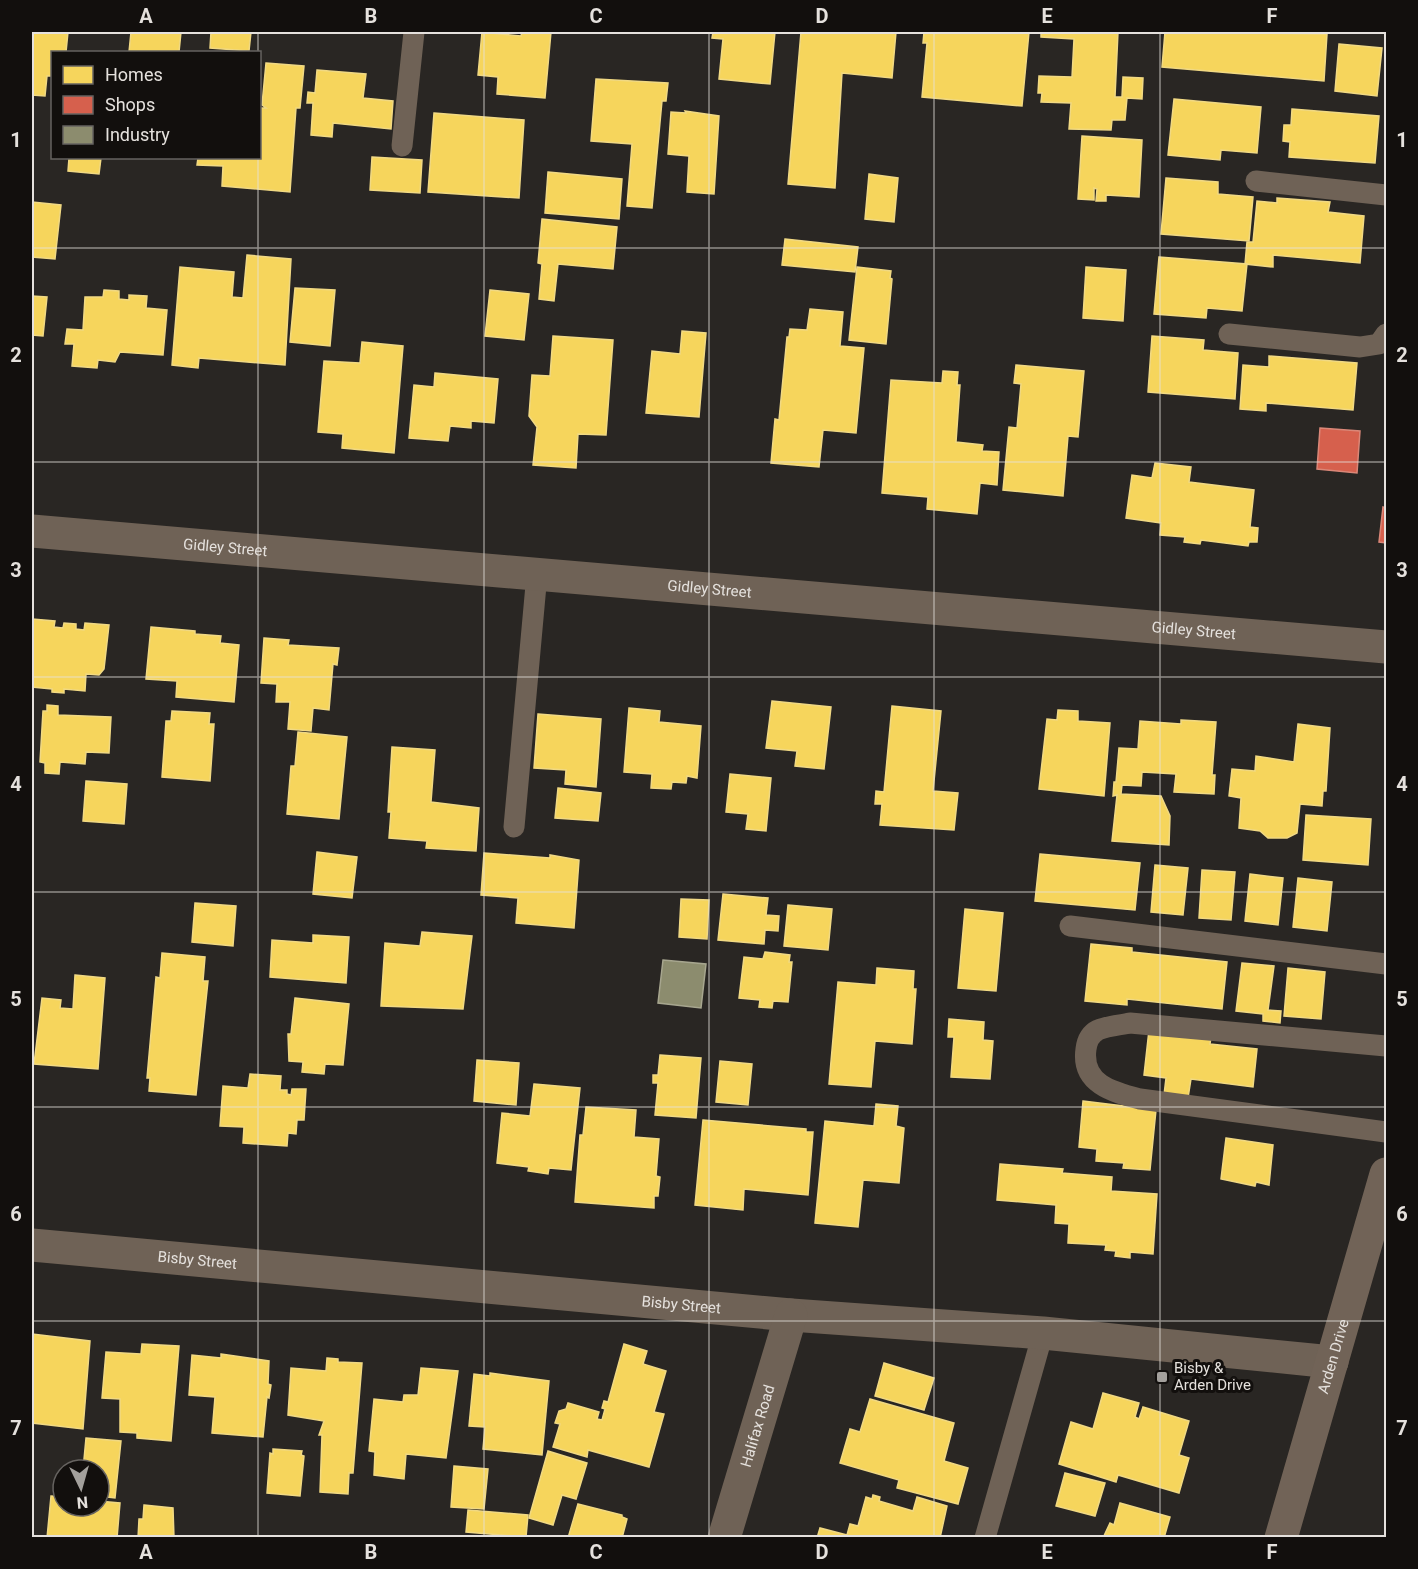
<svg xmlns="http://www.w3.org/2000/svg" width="1418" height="1569" font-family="Roboto,sans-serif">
  <rect width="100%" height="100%" fill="#292623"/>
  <!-- homes -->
  <g fill="#f6d55c" stroke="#f1d983" stroke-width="1.5">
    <polygon points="32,32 68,32 66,52 52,52 52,76 47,76 45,96 32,95"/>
    <polygon points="131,32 181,32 179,52 105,52 129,52"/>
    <polygon points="211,32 251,32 249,51 210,48"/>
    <polygon points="482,32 521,36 522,32 551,32 545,98 497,94 498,77 478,75"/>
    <polygon points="713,32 775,32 770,84 719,79 723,39 712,38"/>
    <polygon points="801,32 896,32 892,78 842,73 835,188 788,184"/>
    <polygon points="924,32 1029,32 1022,106 922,97 927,43 923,43"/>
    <polygon points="1041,32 1118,32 1115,97 1122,97 1123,77 1143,78 1142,99 1127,98 1125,120 1112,120 1111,130 1069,129 1071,103 1041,102 1042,93 1038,93 1039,76 1072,77 1074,39 1041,37"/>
    <polygon points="1165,32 1327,34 1324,81 1162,67"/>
    <polygon points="1339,44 1382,48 1377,96 1335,91"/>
    <polygon points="266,63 304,66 300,108 296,108 290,192 222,186 223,166 197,165 198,158 260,158 260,108 266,108 262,105"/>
    <polygon points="317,70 366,74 363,98 393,101 391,129 333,123 332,137 311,135 313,103 307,103 308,92 315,93"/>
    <polygon points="596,79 668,83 666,101 662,101 652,208 627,206 632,144 591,141"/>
    <polygon points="1174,99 1261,107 1257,153 1221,150 1220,160 1168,155"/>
    <polygon points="1292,109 1379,116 1375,163 1289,157 1290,142 1283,141 1284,125 1291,125"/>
    <polygon points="685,111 719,116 714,194 687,192 689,156 668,154 671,112 686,113"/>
    <polygon points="434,113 524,120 519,198 428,192"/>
    <polygon points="1082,136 1142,140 1139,197 1106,195 1106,201 1096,201 1097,189 1094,188 1094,200 1078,199"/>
    <polygon points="372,157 422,160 420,193 370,190"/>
    <polygon points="69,158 101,158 99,174 68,171"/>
    <polygon points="548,172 622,179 619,219 545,213"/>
    <polygon points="869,174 898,178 894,222 865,219"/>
    <polygon points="1166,178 1218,182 1218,194 1253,197 1249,241 1161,234"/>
    <polygon points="1277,198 1330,202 1328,212 1364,216 1360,263 1273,255 1273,267 1245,264 1247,242 1253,242 1257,201 1277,203"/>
    <polygon points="32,202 61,205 55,259 32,257"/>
    <polygon points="542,219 617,227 613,269 558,264 554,301 539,299 542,264 538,263"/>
    <polygon points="785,239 858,247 855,272 782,265"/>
    <polygon points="247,255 291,259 285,365 199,358 198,368 172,365 180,267 234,272 232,297 243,298"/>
    <polygon points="1159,257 1247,264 1242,311 1207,308 1206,318 1154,314"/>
    <polygon points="857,267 891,271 890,278 892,279 886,344 849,340"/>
    <polygon points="1086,267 1126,270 1123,321 1083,318"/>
    <polygon points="295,288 335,290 330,346 290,342"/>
    <polygon points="104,290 119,291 119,299 129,300 129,295 147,296 146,308 167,310 163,355 120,352 115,362 98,360 97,368 72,366 74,344 65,344 67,329 83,330 85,297 103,297"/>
    <polygon points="490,290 529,294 524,340 485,336"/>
    <polygon points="32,296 47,297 43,336 32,335"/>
    <polygon points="810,309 843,312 840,346 864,348 856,433 823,430 819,467 771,463 775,419 779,420 787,337 789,337 790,329 807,330"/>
    <polygon points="682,331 706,333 699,417 646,413 652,351 680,354"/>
    <polygon points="553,336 613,340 606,435 578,434 576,468 533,465 537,427 529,416 532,375 550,376"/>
    <polygon points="1152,336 1204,340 1203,350 1238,353 1235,399 1148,392"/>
    <polygon points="362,342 403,346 394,453 342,448 343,434 318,432 324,361 360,363"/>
    <polygon points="1269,356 1357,363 1353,410 1266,403 1266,411 1240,409 1243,365 1269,367"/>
    <polygon points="1016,365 1084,371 1078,437 1068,436 1063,496 1003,490 1009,427 1017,428 1021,384 1014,383"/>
    <polygon points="943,371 958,372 957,385 960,385 956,442 983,445 982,451 999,452 997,485 980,483 977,514 927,509 928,497 882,493 891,380 942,383"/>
    <polygon points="435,373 498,379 494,423 471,421 471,428 450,426 448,441 409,438 414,385 434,387"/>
    <polygon points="1155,463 1191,467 1189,482 1254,490 1250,527 1258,528 1257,542 1249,542 1248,546 1201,540 1200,544 1184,542 1185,537 1160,535 1161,523 1126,518 1132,475 1152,478"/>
    <polygon points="32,619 55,621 54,627 63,628 64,623 76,624 76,629 84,630 85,623 109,625 104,669 99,675 86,674 85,691 64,689 64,693 52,692 52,689 32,687"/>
    <polygon points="151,627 195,631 195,634 221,636 220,643 239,645 234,702 176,697 177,681 146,679"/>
    <polygon points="264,638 289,640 288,645 339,648 337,665 333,664 329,710 313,708 311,731 288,729 290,702 276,702 277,684 261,683"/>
    <polygon points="772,701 831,707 824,769 795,766 797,751 766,748"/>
    <polygon points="47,705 58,706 58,715 111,717 109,753 86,752 85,764 60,762 59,774 45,773 45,763 40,762 43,711 47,711"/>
    <polygon points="892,706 941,711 933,791 958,793 954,830 880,825 882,804 875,804 876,791 884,792"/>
    <polygon points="629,708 660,711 659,722 701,726 697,778 687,776 686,783 672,782 671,789 651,788 652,774 624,772"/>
    <polygon points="1058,710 1078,711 1078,721 1110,723 1104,796 1039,789 1047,719 1057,720"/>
    <polygon points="172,711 210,713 209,724 214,724 210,781 162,777 166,721 171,721"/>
    <polygon points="538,714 601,719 596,787 565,784 566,770 534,768"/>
    <polygon points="1181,720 1216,722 1212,775 1215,775 1214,794 1174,792 1176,774 1142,772 1141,786 1122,785 1121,794 1161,796 1170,816 1169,845 1112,841 1117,795 1113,796 1114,782 1116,782 1119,748 1138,749 1140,721 1181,724"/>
    <polygon points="1298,724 1330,728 1326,791 1323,791 1322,806 1300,804 1297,833 1287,838 1268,838 1260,831 1239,828 1241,798 1229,796 1232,769 1255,771 1256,756 1294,762"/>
    <polygon points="298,732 347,737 339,819 287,814 291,766 295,766"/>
    <polygon points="392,747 435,750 431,802 479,808 476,851 426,848 427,841 389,838 391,812 388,812"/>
    <polygon points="730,774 771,778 766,831 746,829 748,814 726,812"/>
    <polygon points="86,781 127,784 124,824 83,821"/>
    <polygon points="558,788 601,793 598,821 555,818"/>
    <polygon points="1306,815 1371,819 1368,865 1303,860"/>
    <polygon points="317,852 357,857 352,898 313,894"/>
    <polygon points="484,853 550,858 550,855 579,860 574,928 516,923 518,898 481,895"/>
    <polygon points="1040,854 1140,863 1135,910 1035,901"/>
    <polygon points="1155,865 1188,868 1183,915 1151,912"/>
    <polygon points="1202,870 1235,872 1231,920 1199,918"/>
    <polygon points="1250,874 1283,878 1278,925 1245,921"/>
    <polygon points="1298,878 1332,882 1327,931 1293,927"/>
    <polygon points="723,894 768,898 766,915 779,916 778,931 765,930 764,944 718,940"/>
    <polygon points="681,899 709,900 707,939 679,937"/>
    <polygon points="195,903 236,906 233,946 192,942"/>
    <polygon points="788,905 832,909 828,950 784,946"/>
    <polygon points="965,909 1003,913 996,991 958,988"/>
    <polygon points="422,932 472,936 463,1009 381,1006 385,943 420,946"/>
    <polygon points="313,935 349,937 346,983 270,977 272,940 313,943"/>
    <polygon points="1091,944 1132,948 1132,952 1227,962 1222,1009 1127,999 1127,1005 1085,1001"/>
    <polygon points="765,952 790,955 789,962 792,962 788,1002 773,1001 772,1008 759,1007 760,1000 739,998 744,957 763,959"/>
    <polygon points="162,953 205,957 203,981 208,981 196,1095 149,1091 150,1078 147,1078 156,977 160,978"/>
    <polygon points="1242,963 1274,966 1268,1010 1281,1011 1280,1023 1263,1021 1263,1014 1236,1011"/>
    <polygon points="877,968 914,971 913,989 916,989 912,1044 875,1041 871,1087 829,1084 838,982 876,985"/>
    <polygon points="1288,968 1325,972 1321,1019 1284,1016"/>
    <polygon points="75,975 105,978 98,1069 34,1064 42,998 61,1000 60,1008 73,1009"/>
    <polygon points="295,998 349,1004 343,1065 325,1064 324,1074 302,1072 303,1062 289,1061 288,1034 291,1034"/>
    <polygon points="949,1019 984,1022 983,1040 993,1041 990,1079 951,1077 954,1037 948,1037"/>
    <polygon points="1149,1030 1211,1037 1210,1044 1257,1049 1253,1087 1191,1079 1188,1098 1164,1095 1166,1078 1144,1075"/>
    <polygon points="660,1055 701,1058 696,1118 655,1115 658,1083 653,1083 653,1075 658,1075"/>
    <polygon points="477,1060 519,1063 516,1105 474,1101"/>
    <polygon points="720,1061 752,1064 748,1105 716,1102"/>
    <polygon points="250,1074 281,1076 280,1090 287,1090 287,1094 291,1095 292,1089 306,1089 304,1120 297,1120 296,1134 288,1133 287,1146 243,1143 244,1127 220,1126 223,1086 248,1088"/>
    <polygon points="534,1084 580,1088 571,1170 549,1168 548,1174 528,1171 529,1167 497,1163 502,1113 530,1116"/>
    <polygon points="1083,1101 1156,1110 1150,1170 1123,1168 1124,1163 1096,1161 1097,1149 1079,1147"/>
    <polygon points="876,1104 898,1106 896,1126 904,1128 899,1183 863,1180 858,1227 815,1223 825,1121 874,1126"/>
    <polygon points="586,1107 636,1110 634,1137 659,1139 656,1176 660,1177 658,1196 654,1196 654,1208 575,1202 580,1135 583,1135"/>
    <polygon points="703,1120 806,1129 806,1132 813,1132 808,1195 744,1189 743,1210 695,1205"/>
    <polygon points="1226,1138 1273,1145 1269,1185 1256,1182 1255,1186 1221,1179"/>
    <polygon points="1000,1164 1063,1169 1062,1173 1112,1177 1111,1191 1157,1194 1153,1254 1130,1252 1130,1258 1115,1256 1116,1251 1105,1250 1106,1245 1068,1243 1069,1224 1055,1223 1056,1205 997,1200"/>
    <polygon points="32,1334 90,1341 83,1429 32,1423"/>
    <polygon points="142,1344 179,1346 171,1441 137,1438 137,1433 120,1432 120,1399 102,1398 106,1352 141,1354"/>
    <polygon points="624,1344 647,1351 643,1364 666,1371 654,1412 664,1414 649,1467 588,1450 587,1457 553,1447 560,1424 555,1423 559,1411 566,1409 568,1403 599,1412 597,1419 602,1420 605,1409 602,1408 604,1401 608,1402"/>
    <polygon points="221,1354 269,1361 268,1384 271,1385 269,1398 267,1397 263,1437 212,1433 215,1397 189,1395 192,1355 221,1358"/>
    <polygon points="327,1358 338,1359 338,1362 362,1363 353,1473 349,1473 348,1494 320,1492 322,1435 319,1435 324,1421 288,1415 291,1368 326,1371"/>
    <polygon points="884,1363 934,1378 924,1410 875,1396"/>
    <polygon points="421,1368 458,1371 446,1458 406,1454 404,1479 374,1475 375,1452 369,1451 374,1399 403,1402 404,1395 418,1395"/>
    <polygon points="490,1373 549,1381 542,1455 483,1449 485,1427 469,1426 474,1374 490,1376"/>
    <polygon points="1103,1393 1139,1403 1135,1417 1139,1419 1143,1407 1189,1421 1179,1455 1189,1458 1179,1493 1118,1475 1116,1482 1059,1464 1071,1422 1093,1429"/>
    <polygon points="870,1399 954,1423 944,1461 968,1468 958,1504 897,1488 899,1480 840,1463 850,1429 860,1432"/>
    <polygon points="86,1438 121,1441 115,1498 99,1496 99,1470 83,1470"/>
    <polygon points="273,1449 302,1451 301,1455 304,1456 300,1496 267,1493 270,1453 273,1454"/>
    <polygon points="548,1451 587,1463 576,1499 562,1495 553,1525 529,1518"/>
    <polygon points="454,1466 488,1469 484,1509 451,1507"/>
    <polygon points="1065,1473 1105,1483 1095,1516 1056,1506"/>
    <polygon points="873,1495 880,1497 879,1501 913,1511 917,1497 947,1506 940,1538 817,1538 820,1528 847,1535 850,1524 858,1526 866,1497 872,1499"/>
    <polygon points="51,1496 63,1497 63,1506 99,1506 99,1501 120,1503 117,1538 47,1538"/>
    <polygon points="1120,1503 1170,1517 1164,1538 1103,1538 1110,1523 1114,1525"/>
    <polygon points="578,1504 622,1515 622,1517 627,1519 622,1538 568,1538"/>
    <polygon points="144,1505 173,1508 174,1538 138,1538 139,1519 143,1519"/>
    <polygon points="468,1510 528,1515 526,1537 466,1532"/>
  </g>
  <!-- shops -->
  <g fill="#d6604d" stroke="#da8778" stroke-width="1.5">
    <polygon points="1320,428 1360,431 1357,473 1317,469"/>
    <polygon points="1383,507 1386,508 1386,543 1379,542"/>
  </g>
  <!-- industry -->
  <polygon fill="#8c8c6e" stroke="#a7a68f" stroke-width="1.5" points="663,960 706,964 701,1008 658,1003"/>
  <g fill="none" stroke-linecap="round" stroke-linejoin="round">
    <!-- lane -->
    <g stroke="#6f6256" stroke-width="21">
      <polyline points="402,146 414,32"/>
      <polyline points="1256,181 1386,195"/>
      <polyline points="1229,334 1360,347 1379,344 1386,334"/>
      <polyline points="514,827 537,574"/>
      <polyline points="1070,926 1386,964"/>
      <path d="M1386 1046 1130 1023C1121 1025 1107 1026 1098 1030 1090 1034 1087 1041 1086 1049 1081 1084 1113 1092 1140 1099L1386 1132"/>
      <polyline points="985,1538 1043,1333"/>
    </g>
    <!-- street -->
    <g stroke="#6f6256" stroke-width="33">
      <path id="s1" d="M32 531 1386 647"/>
      <path id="s2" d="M32 1245 791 1315 1043 1333 1332 1362"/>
      <path id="s3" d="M724 1538 791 1315"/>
    </g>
    <!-- secondary -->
    <path stroke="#716357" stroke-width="33" id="s4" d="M1281 1538 1386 1174"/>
  </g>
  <!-- grid -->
  <path fill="none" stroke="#e5e1dd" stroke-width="1.5" stroke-opacity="0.55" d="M258 32V52M484 32V1538M709 32V1538M934 32V1538M1160 32V1538M258 158V1538M32 248H1386M32 462H1386M32 677H1386M32 892H1386M32 1107H1386M32 1321H1386"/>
  <!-- markers -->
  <rect fill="#a3a09c" stroke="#120f0d" stroke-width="2" x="1156" y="1371" width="12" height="12" rx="3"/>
  <g text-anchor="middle" stroke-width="6" stroke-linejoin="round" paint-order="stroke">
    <!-- street labels -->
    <g font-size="15" fill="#e5e1dd" stroke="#120f0d">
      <text dy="5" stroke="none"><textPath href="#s1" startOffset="194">Gidley Street</textPath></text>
      <text dy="5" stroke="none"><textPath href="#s1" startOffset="680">Gidley Street</textPath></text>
      <text dy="5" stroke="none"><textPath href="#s1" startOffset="1166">Gidley Street</textPath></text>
      <text dy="5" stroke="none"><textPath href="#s2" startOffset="166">Bisby Street</textPath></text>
      <text dy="5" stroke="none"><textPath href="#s2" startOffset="652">Bisby Street</textPath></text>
      <text dy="5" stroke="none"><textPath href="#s4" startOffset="189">Arden Drive</textPath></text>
      <text dy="5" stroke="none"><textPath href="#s3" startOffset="117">Halifax Road</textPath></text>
    </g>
    <!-- poi labels -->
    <g font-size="15" fill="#e5e1dd" stroke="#120f0d" text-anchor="start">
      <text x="1174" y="1373">Bisby &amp;<tspan x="1174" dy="17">Arden Drive</tspan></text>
    </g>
  </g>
  <!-- border -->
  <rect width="1418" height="1569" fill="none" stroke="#120f0d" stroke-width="66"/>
  <!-- legend -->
  <rect x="51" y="51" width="210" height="108" fill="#120f0d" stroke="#666360" stroke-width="1.5"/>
  <rect x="63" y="66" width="30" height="18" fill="#f6d55c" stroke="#666360" stroke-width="1.5"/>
  <text x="105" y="81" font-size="18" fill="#e5e1dd">Homes</text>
  <rect x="63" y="96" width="30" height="18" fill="#d6604d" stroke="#666360" stroke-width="1.5"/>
  <text x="105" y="111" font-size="18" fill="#e5e1dd">Shops</text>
  <rect x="63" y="126" width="30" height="18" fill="#8c8c6e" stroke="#666360" stroke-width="1.5"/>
  <text x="105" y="141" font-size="18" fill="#e5e1dd">Industry</text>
  <!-- north arrow -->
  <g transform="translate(81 1488) rotate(175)"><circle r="28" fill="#120f0d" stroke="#666360" stroke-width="1.5"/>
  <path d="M0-4.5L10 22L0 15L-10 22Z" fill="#a3a09c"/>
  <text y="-9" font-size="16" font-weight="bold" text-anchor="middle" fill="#e5e1dd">N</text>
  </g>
  <rect x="33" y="33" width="1352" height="1503" fill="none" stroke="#e5e1dd" stroke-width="2"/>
  <g font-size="20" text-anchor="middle" font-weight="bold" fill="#e5e1dd">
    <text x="146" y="23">A</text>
    <text x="371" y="23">B</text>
    <text x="596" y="23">C</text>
    <text x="822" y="23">D</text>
    <text x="1047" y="23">E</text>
    <text x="1272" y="23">F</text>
    <text x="16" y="147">1</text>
    <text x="1402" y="147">1</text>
    <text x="16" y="362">2</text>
    <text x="1402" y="362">2</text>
    <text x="16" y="577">3</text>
    <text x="1402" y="577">3</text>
    <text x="16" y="791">4</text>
    <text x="1402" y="791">4</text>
    <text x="16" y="1006">5</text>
    <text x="1402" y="1006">5</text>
    <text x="16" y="1221">6</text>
    <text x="1402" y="1221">6</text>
    <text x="16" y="1435">7</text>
    <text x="1402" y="1435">7</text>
    <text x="146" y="1559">A</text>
    <text x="371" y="1559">B</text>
    <text x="596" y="1559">C</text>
    <text x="822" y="1559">D</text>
    <text x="1047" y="1559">E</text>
    <text x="1272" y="1559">F</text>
  </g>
</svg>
